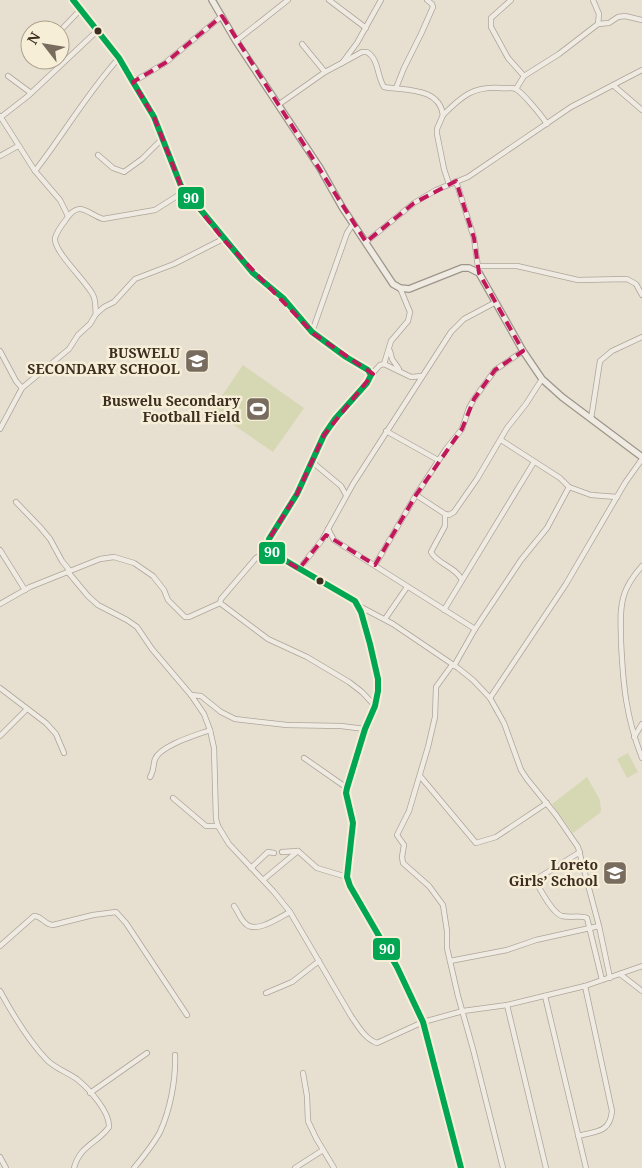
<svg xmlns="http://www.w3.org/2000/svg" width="642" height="1168" font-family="'Noto Serif',serif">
  <rect width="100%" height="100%" fill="#e7e0d1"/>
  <!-- green -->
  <g fill="#d6d7b3">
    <polygon points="243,365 304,408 273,452 212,410"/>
    <polygon points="628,753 638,772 627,778 617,759"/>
    <polygon points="587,777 600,800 601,812 573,833 552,804"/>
  </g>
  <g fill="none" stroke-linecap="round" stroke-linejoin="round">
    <defs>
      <g id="street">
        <polyline points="73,0 119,58 133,82 154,117 181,186 253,273 283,298 312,332 346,357 368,370 371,375 367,383 335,419 324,435 297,494 269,539 268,547 269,551 355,601 361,612 370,644 378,679 378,691 375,706 365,729 347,788 346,793 353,823 347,877 350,886 397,967 423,1022 461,1168"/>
        <polyline points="329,0 366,28"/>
        <polyline points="511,0 491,18 491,27 508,58 524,76 559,54 598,24 609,23 618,17 625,16 642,20"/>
        <polyline points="593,0 599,14 598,24"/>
        <polyline points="60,31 81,9"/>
        <polyline points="236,41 288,0"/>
        <polyline points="302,44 325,72"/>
        <path d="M342 63 362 52H367C379 59 377 77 384 87 406 91 439 87 443 115L437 129V134L444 169 449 184"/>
        <polyline points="8,76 31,93"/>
        <polyline points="133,82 165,63 222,16"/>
        <polyline points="614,86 642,110"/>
        <polyline points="396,88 404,68 421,34 433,7 432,4 427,0"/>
        <polyline points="516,89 524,76"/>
        <polyline points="278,105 325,72 342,63 357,43 381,0"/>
        <path d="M443 115C462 96 473 86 501 88 505 89 511 87 516 89 523 93 542 116 547 124"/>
        <polyline points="0,116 35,171 60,200 68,216"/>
        <polyline points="1,117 28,96 98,30"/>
        <polyline points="98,155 113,168 124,172 142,159 162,139"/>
        <polyline points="0,156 18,146"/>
        <path d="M35 171C64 134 87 93 119 58"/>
        <polyline points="456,181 474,238 478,267"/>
        <polyline points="366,242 414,203 436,190 468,177 571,107 642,70"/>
        <polyline points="478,266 517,266 578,280 627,279 636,284 642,295"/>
        <path d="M96 314C95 308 96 300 93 295 87 282 53 251 55 238 57 232 61 226 65 221 79 199 86 213 103 219L155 210 185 191"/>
        <polyline points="312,332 347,233 353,224"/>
        <polyline points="0,351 16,381 22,388"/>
        <polyline points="390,351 392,359 399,369"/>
        <polyline points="384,364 391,341 408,321 410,312 400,288"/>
        <polyline points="371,375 380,365 384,364 411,377 422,376"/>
        <polyline points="591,419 600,361 612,351 642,337"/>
        <polyline points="0,429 22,388 69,349 78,335 90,324 96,314 104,307 114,302 135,279 174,264 223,239"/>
        <polyline points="386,431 438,460"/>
        <polyline points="501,440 560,478 569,487 591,495 617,497"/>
        <polyline points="311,461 341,486 346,495"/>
        <polyline points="416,495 445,514 449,515 454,512 477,479 507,428 526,404 542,379"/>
        <polyline points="16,502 40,527 50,539 62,561 70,571"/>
        <path d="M445 514V526L431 552C437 564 455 566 462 580"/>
        <polyline points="328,529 334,540 475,629"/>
        <polyline points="0,550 25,590"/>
        <polyline points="269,551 256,558 221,599 220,603 268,639 307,657 349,682 362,692 375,706"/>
        <polyline points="375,565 416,495 446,449 462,429 469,408 474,399 495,370 523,351"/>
        <path d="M642 566C635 574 627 585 624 595 619 610 621 626 621 641 623 685 626 717 642 758"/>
        <polyline points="299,569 322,540 353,484 451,332 464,319 496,302"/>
        <path d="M68 572 88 596 98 605 127 620 137 627 152 649 191 695 204 714 210 730 214 748 216 819 218 826 229 844 274 892 290 912 351 1016C358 1026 365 1039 377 1043L423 1022 463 1011 507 1005 585 986 642 966"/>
        <polyline points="0,604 30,587 100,559 114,557 134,563 153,576 164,590 168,600 185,617 189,617 220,603"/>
        <polyline points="359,606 393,624 458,668 473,680 490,698 504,723 521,770 527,779 556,815 578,847 599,926 610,978"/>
        <polyline points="444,610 534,462"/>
        <polyline points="385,619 407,587"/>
        <polyline points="452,665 436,687 435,717 428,747 409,811 397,835 404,845 402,857 403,863 429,886 443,905 447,931 447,948 458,996 473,1049 503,1168"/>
        <polyline points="454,666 475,629 521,560 547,528 569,487"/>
        <polyline points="0,688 46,723 56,734 64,753"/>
        <polyline points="191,695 201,696 221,712 235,719 287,725 341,726 365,729"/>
        <polyline points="490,698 566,584 625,483 642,459"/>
        <polyline points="0,736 27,709"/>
        <polyline points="634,737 642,724"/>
        <polyline points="304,758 347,788"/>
        <polyline points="420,776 476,843 496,837 547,803"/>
        <path d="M150 777C154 771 153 765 155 759 161 745 197 735 210 730"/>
        <polyline points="173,798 206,826 218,826"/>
        <polyline points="282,852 298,851 317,868 347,877"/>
        <polyline points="251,868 268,852 274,853"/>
        <polyline points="263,880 298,851"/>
        <path d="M535 880C540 889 552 913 562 916 570 918 579 915 587 918L602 980"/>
        <polyline points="518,885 535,880 580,852"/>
        <path d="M234 906C238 911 240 919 245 923 255 935 280 917 290 912"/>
        <path d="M0 946 34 916C42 916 45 925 53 925L93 915 116 912 126 923 187 1015"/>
        <polyline points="450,961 507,950 536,940 599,926"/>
        <polyline points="620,974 642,991"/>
        <path d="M0 991C13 1015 27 1039 46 1059 55 1069 68 1072 78 1080 89 1089 110 1112 109 1127 98 1143 80 1145 74 1168"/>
        <polyline points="266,993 292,982 319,961"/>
        <polyline points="545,996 586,1168"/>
        <polyline points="507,1005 546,1168"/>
        <polyline points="303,1073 307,1096 308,1121 316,1138 334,1168"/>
        <polyline points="90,1093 147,1053"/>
        <path d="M578 1136C596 1131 610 1133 612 1111L585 986"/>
        <polyline points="0,1157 6,1168"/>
        <path d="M134 1168C143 1157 153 1145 160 1132 170 1110 176 1080 175 1055"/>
        <polyline points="295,1168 323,1150"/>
      </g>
      <polyline id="secondary" points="212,0 236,41 320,168 342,207 393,284 400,288 409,289 462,268 469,268 479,273 523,351 542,379 562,397 642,457"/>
    </defs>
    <!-- street casing -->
    <use href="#street" stroke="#ada599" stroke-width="6"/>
    <!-- secondary casing -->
    <use href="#secondary" stroke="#9c958a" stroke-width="8"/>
    <!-- street -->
    <use href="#street" stroke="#efebe3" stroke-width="4.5"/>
    <!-- secondary -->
    <use href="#secondary" stroke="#efebe3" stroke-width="5.5"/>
    <defs>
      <polyline id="bus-1" points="73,0 119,58 133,82 154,117 181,186 253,273 283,298 312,332 346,357 368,370 371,375 367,383 335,419 324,435 297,494 269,539 268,547 269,551 355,601 361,612 370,644 378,679 378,691 375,706 365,729 347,788 346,793 353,823 347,877 350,886 397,967 423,1022 461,1168"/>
    </defs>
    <!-- bus-1 casing -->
    <use href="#bus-1" stroke="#f7eed8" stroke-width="10"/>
    <!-- bus-1 -->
    <use href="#bus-1" stroke="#00a651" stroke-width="6"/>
  </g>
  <!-- marked area -->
  <path fill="none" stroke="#c2185b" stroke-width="4" stroke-dasharray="10 6" stroke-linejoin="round" d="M222 16 366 242 414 203 456 181 474 238 479 273 523 351 495 370 474 399 462 429 416 495 375 565 326 535 299 569 269 551V539L297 494 324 435 373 374 314 334 223 239 181 186 154 117 133 82 165 63Z"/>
  <!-- icons -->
  <defs>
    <symbol id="school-square" viewBox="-11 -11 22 22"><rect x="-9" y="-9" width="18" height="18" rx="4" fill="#786c5e" stroke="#f7eed8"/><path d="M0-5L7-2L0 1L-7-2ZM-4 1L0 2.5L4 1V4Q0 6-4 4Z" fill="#fff"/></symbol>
    <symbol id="stadium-square" viewBox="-11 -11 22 22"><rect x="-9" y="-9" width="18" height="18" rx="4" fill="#786c5e" stroke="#f7eed8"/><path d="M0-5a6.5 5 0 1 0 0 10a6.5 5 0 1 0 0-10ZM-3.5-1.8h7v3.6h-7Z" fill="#fff"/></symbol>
  </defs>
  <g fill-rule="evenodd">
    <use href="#school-square" x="183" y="347" width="28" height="28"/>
    <use href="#stadium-square" x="244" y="395" width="28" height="28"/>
    <use href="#school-square" x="601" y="859" width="28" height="28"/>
  </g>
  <!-- markers -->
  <g fill="#3d2e20" stroke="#f7eed8" stroke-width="2">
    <circle cx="98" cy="31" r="4.5"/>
    <circle cx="320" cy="581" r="4.5"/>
  </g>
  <g text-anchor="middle" stroke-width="5" stroke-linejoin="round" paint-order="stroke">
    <!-- poi labels -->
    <g font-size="14" font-weight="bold" fill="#3d2e20" stroke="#f7eed8" text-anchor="end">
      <text x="180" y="358">BUSWELU<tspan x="180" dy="16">SECONDARY SCHOOL</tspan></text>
      <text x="240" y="406">Buswelu Secondary<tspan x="240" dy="16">Football Field</tspan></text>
      <text x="598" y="870">Loreto<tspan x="598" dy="16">Girls’ School</tspan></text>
    </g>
  </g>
  <g stroke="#f7eed8" stroke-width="2">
    <rect x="177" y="186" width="28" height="24" rx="5" fill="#00a651"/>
    <rect x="258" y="541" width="28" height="24" rx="5" fill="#00a651"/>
    <rect x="372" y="937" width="29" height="24" rx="5" fill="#00a651"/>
  </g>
  <g font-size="14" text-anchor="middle" font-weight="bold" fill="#fff">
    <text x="191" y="203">90</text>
    <text x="272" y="557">90</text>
    <text x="387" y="954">90</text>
  </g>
  <!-- north arrow -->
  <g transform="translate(45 45) rotate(301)"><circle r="24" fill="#f7eed8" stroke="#ada18e"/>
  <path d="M0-4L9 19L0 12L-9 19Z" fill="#786c5e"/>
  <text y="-8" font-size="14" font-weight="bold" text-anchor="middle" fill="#3d2e20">N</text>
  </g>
</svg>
